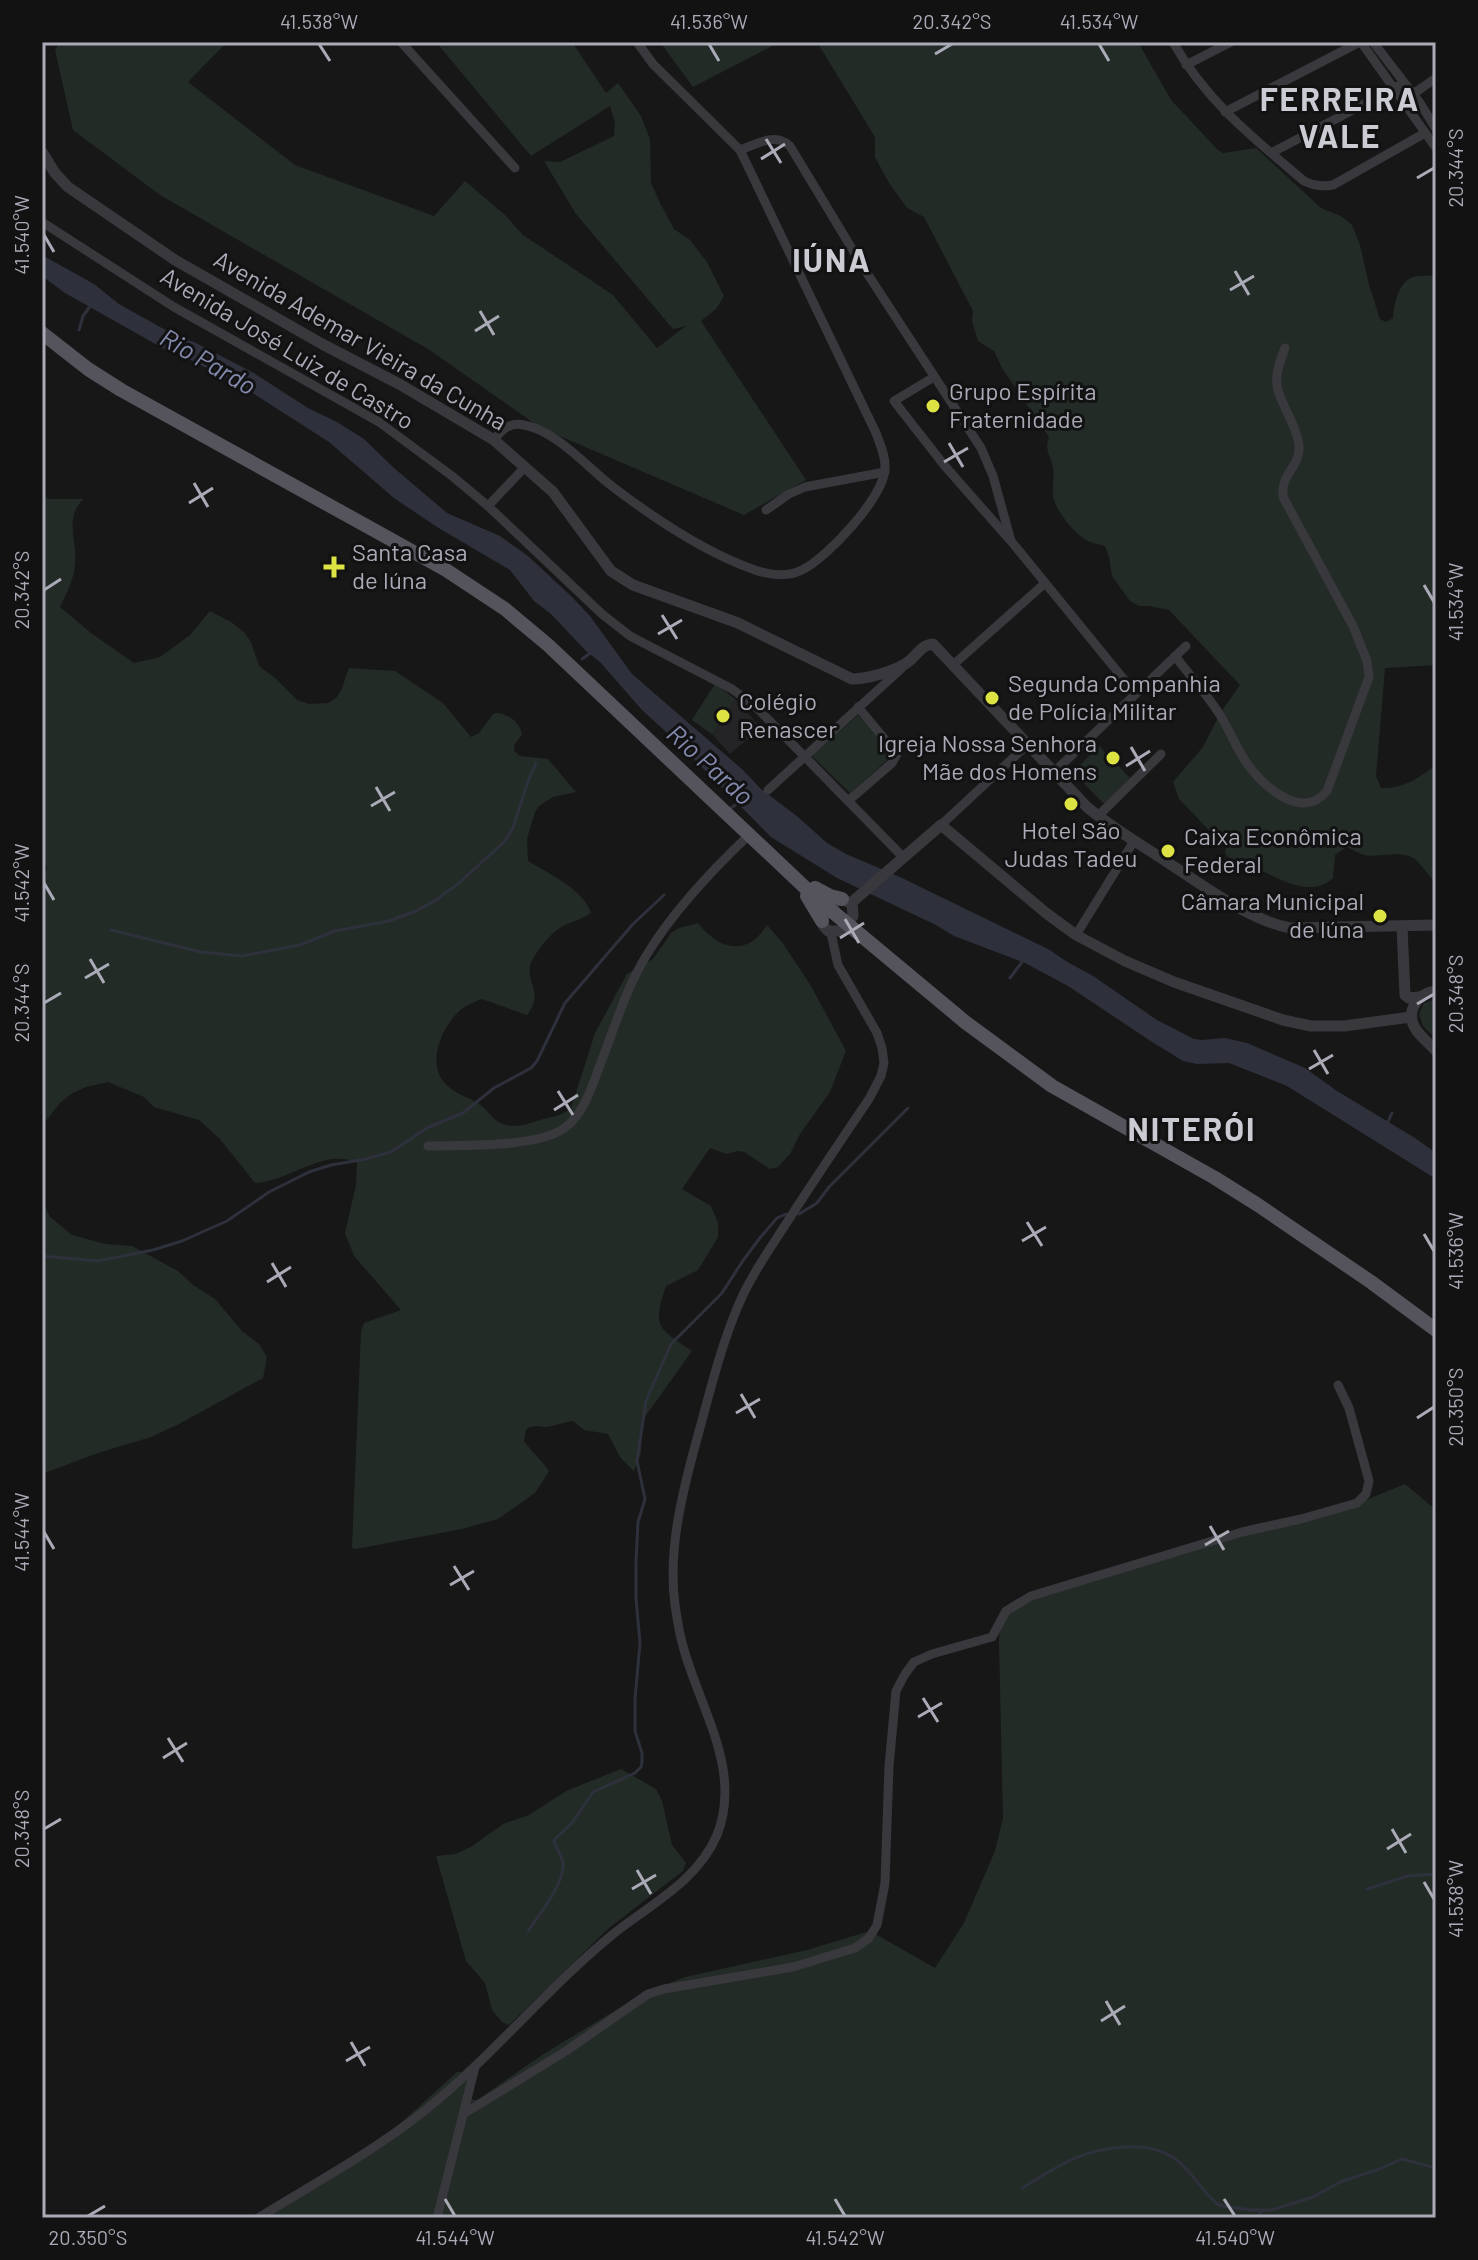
<svg xmlns="http://www.w3.org/2000/svg" width="1478" height="2260" font-family="Barlow,sans-serif">
  <rect width="100%" height="100%" fill="#171718"/>
  <!-- built -->
  <polygon fill="#242325" points="715,684 735,699 761,728 730,754 712,734 692,720"/>
  <!-- green -->
  <g fill="#232b27">
    <polygon points="60,42 227,42 188,82 295,165 434,216 465,181 505,215 523,235 613,295 657,348 686,326 673,329 576,214 544,161 560,162 614,136 615,123 610,106 531,156 436,42 572,42 606,93 618,83 641,116 650,139 651,183 660,203 674,229 690,240 707,262 724,296 716,309 701,321 806,480 744,515 541,428 428,349 160,195 73,130 55,50"/>
    <polygon points="660,42 780,42 693,87"/>
    <path d="M817 42H1138L1171 100 1218 150 1223 153 1256 148 1321 208 1341 216 1352 225 1360 245 1369 285 1380 319 1386 322 1393 318C1394 304 1399 278 1417 276 1424 275 1428 277 1436 274V665L1385 668 1376 776 1381 788C1403 789 1419 778 1436 765V883C1431 878 1419 862 1415 859 1400 849 1379 858 1364 855 1358 853 1352 849 1346 847L1335 855 1333 878C1309 900 1276 876 1253 867 1244 864 1236 862 1228 857L1225 853 1226 848 1179 799 1173 782 1203 747 1221 712 1240 685 1169 610 1149 606H1139L1130 601 1112 576 1109 557 1105 546C1099 544 1091 543 1086 540 1074 533 1058 513 1054 500 1051 489 1055 478 1053 468 1051 456 1044 450 1049 437L1002 368 994 351 978 341 972 321 973 311 924 217 907 208 889 183 875 157V137Z"/>
    <path d="M42 497 51 499H84C63 517 78 542 75 565 74 580 66 594 60 607L91 633 134 663 160 657 190 635 210 611 231 622 244 632 251 642 259 666 275 678 297 700 309 704 328 703 336 698 341 691 349 668 395 671 443 703 471 737 479 733 494 713C507 713 520 721 522 735L514 745V751L520 756 548 759 576 792 553 797 539 806 535 812 527 839 528 861C548 873 583 889 591 913 580 921 567 922 557 930 548 937 533 955 530 966 527 985 544 993 527 1015L482 999C477 1001 471 1003 466 1006 445 1019 426 1059 443 1081 454 1094 466 1096 479 1104 486 1108 490 1116 497 1121 510 1130 524 1125 537 1121 552 1116 558 1118 571 1108L595 1033 627 974 653 959 672 932 679 928 698 923C718 949 747 958 767 925L782 942 811 986 846 1051 830 1092 800 1134 790 1154 778 1167 770 1169 744 1152 738 1151 726 1154 710 1148 682 1189 711 1206 718 1223V1237L698 1270 666 1286C652 1327 658 1328 692 1351L642 1421 641 1453 634 1471 620 1457 608 1434 584 1430 573 1421C565 1422 560 1424 552 1426 542 1429 536 1423 526 1429L524 1441C532 1452 541 1459 549 1471L535 1493 498 1519 462 1529 356 1549 352 1548 361 1332 364 1323 401 1310 354 1256 345 1233 356 1185 357 1161C349 1160 339 1158 331 1159 304 1164 280 1182 255 1183L220 1139 199 1120 154 1107 144 1097 108 1082 86 1087 71 1094 60 1103 42 1126V881L47 867 42 859Z"/>
    <polygon points="715,684 735,699 712,734 692,720"/>
    <polygon points="858,715 894,754 850,793 812,756"/>
    <polygon points="1099,746 1130,778 1104,804 1073,772"/>
    <polygon points="1436,999 1436,1039 1423,1026 1419,1014 1424,1003"/>
    <polygon points="42,1201 50,1217 72,1235 105,1244 132,1246 178,1271 193,1285 215,1299 242,1331 259,1344 267,1357 263,1378 179,1424 151,1437 98,1453 42,1474"/>
    <polygon points="1405,1484 1436,1510 1436,2218 249,2218 301,2191 382,2140 457,2072 463,2072 466,2076 471,2098 473,2100 477,2100 542,2055 642,1994 685,1977 807,1950 870,1931 935,1968 964,1923 995,1851 1003,1818 999,1644 1000,1615 1070,1582 1251,1525 1361,1502"/>
    <polygon points="621,1769 656,1789 662,1801 672,1845 686,1863 683,1871 609,1928 509,2025 502,2022 492,2010 485,1983 466,1961 436,1856 455,1854 471,1847 503,1824 529,1815 566,1791"/>
  </g>
  <!-- water -->
  <polygon fill="#2e303b" points="42,255 94,284 119,304 178,337 194,342 252,372 308,408 337,422 364,439 394,468 447,513 500,536 528,556 572,597 590,616 632,674 743,770 761,789 798,817 827,843 846,854 900,877 1050,950 1064,960 1093,976 1157,1020 1194,1039 1202,1040 1225,1038 1247,1043 1305,1068 1337,1091 1415,1138 1436,1153 1436,1179 1287,1086 1229,1063 1197,1064 1183,1061 1152,1042 1068,986 1025,963 954,936 936,925 837,878 771,837 676,741 642,710 600,662 586,651 551,614 534,601 510,570 437,527 394,498 329,442 243,387 193,361 166,350 65,293 42,276"/>
  <g fill="none" stroke-linecap="round" stroke-linejoin="round">
    <!-- stream -->
    <g stroke="#2e303b" stroke-width="3">
      <polyline points="79,330 83,316 91,305"/>
      <polyline points="582,659 592,652"/>
      <polyline points="731,808 741,801"/>
      <polyline points="111,930 201,952 242,956 300,945 335,931 389,921 416,911 436,900 459,883 504,842 513,828 527,784 536,763"/>
      <polyline points="1010,978 1022,962"/>
      <polyline points="1387,1124 1392,1113"/>
      <polyline points="799,1214 817,1203 829,1187 908,1108"/>
      <polyline points="42,1256 98,1261 153,1250 182,1241 227,1221 269,1192 309,1172 331,1165 366,1159 391,1152 427,1128 463,1113 494,1088 531,1068 537,1061 565,1003 633,924 664,895"/>
      <polyline points="1367,1889 1408,1876 1436,1874"/>
      <path d="M528 1931C539 1915 565 1883 563 1863 562 1854 555 1848 554 1840L572 1823 593 1792 635 1773 641 1767 642 1762V1753L635 1731V1699L640 1643 636 1598V1562L638 1522 645 1499 637 1461 646 1401 671 1344 722 1293 742 1262 759 1239 777 1218 786 1214"/>
      <path d="M1022 2188C1059 2166 1081 2149 1126 2147 1143 2146 1159 2148 1174 2158 1191 2170 1201 2190 1217 2204L1223 2206 1252 2210H1272L1313 2197 1340 2182 1377 2170 1402 2159 1436 2168"/>
      <polyline points="1257,2218 1262,2211"/>
    </g>
    <!-- minor -->
    <g stroke="#39383d" stroke-width="9">
      <polyline points="401,42 515,168"/>
      <path d="M1173 42C1206 101 1253 138 1304 181 1314 186 1322 187 1333 185L1425 133"/>
      <polyline points="1361,42 1436,148"/>
      <polyline points="1373,42 1420,103 1436,129"/>
      <polyline points="1186,65 1231,42"/>
      <polyline points="1413,94 1436,78"/>
      <polyline points="1225,112 1360,42"/>
      <path d="M740 150C757 144 775 132 790 146L863 267 981 448 993 476 1011 541 1135 693"/>
      <polyline points="1271,153 1404,83"/>
      <polyline points="42,222 174,307 379,422 452,476 488,506 602,614 630,636 732,689 755,706 904,858"/>
      <polyline points="934,377 894,401 944,465 1009,539"/>
      <path d="M494 440C502 429 510 422 524 425 557 431 588 468 613 487 655 519 706 553 755 570 770 575 788 577 802 570 828 557 883 498 885 469 886 457 880 444 876 433L740 150 653 64 637 42"/>
      <polyline points="488,506 525,467"/>
      <polyline points="766,510 789,494 805,487 885,472"/>
      <path d="M1175 656C1190 676 1207 694 1220 715 1229 729 1235 745 1244 759 1259 783 1301 823 1327 791L1369 677 1367 661 1353 626 1283 497C1281 473 1297 470 1299 451 1301 431 1279 403 1277 385 1275 373 1281 358 1285 348"/>
      <polyline points="953,665 1044,584"/>
      <polyline points="1053,773 1186,646"/>
      <polyline points="768,790 901,669"/>
      <polyline points="848,801 892,763 897,754 858,707"/>
      <polyline points="1098,816 1161,754"/>
      <polyline points="941,825 1027,745"/>
      <polyline points="1076,935 1134,841"/>
      <path d="M428 1146C463 1145 539 1148 566 1127 586 1111 594 1080 603 1057 616 1023 627 987 646 956 673 911 711 871 749 835"/>
      <polyline points="465,2113 566,2051 648,1994 664,1989 793,1967 855,1948 869,1938 877,1925 885,1883 889,1766 896,1691 905,1674 914,1662 932,1654 992,1637 1006,1611 1031,1596 1242,1532 1301,1519 1357,1503 1366,1494 1369,1481 1349,1408 1338,1385"/>
      <path d="M258 2218C313 2184 371 2153 423 2112 490 2059 545 1990 612 1935 649 1905 697 1882 717 1835 743 1770 699 1707 683 1646 679 1633 677 1618 675 1605 668 1552 681 1498 695 1446 708 1400 719 1351 738 1306 749 1280 765 1256 780 1233 809 1188 839 1143 869 1099L881 1076 884 1063 882 1048 877 1033 838 965 831 933"/>
      <polyline points="437,2218 475,2067"/>
    </g>
    <!-- tertiary -->
    <g stroke="#39383d" stroke-width="11">
      <path d="M42 152 55 173 68 187 175 260 322 344 401 385 494 440 553 492 611 571 633 585 738 623 852 679C867 679 896 671 908 662 917 655 921 645 933 644L1087 807C1113 829 1142 845 1170 864 1204 886 1249 920 1290 928L1436 925"/>
      <path d="M842 899 852 904 853 916 840 931H828L823 925C822 913 832 902 842 899Z"/>
      <polyline points="851,903 941,825 1046,913 1076,935 1125,961 1174,982 1283,1020 1311,1026 1344,1026 1411,1017"/>
      <polyline points="1402,927 1405,995 1409,998 1419,997"/>
      <path d="M1436 991C1416 994 1404 1013 1417 1031 1422 1038 1430 1044 1436 1051"/>
    </g>
    <!-- primary -->
    <g stroke="#55545c" stroke-width="14">
      <polyline points="42,333 88,369 121,390 446,570 505,609 548,645 815,897 965,1022 1052,1086 1215,1178 1258,1205 1371,1282 1436,1330"/>
      <polyline points="815,888 830,896 842,899"/>
      <polyline points="807,896 822,921"/>
    </g>
  </g>
  <!-- ticks -->
  <path fill="none" stroke="#abaab7" stroke-width="3" d="M319 44 330 61M709 44 719 61M1099 44 1109 61M935 54 952 44M766 139 781 163M761 159 785 144M1417 178 1434 168M44 235 54 252M1235 271 1249 295M1230 290 1254 276M480 311 494 335M475 331 499 316M949 443 963 467M944 462 968 448M194 483 208 507M189 503 213 488M1424 585 1434 602M44 590 61 579M662 615 677 639M658 634 682 620M1131 747 1145 771M1126 766 1150 751M376 787 390 811M371 806 395 792M44 883 54 900M845 919 859 943M840 938 864 923M90 959 104 983M85 978 109 964M44 1003 61 993M1417 1004 1434 994M1314 1050 1328 1074M1309 1069 1333 1055M558 1091 573 1115M554 1110 578 1095M1027 1222 1042 1246M1424 1234 1434 1251M1022 1241 1046 1227M272 1263 286 1287M267 1282 291 1267M741 1394 755 1418M736 1413 760 1399M1417 1418 1434 1407M1210 1526 1224 1550M44 1532 54 1549M1205 1545 1229 1531M454 1566 469 1590M450 1585 474 1571M923 1698 938 1722M918 1717 942 1703M168 1738 183 1762M163 1758 187 1743M44 1829 61 1819M1392 1829 1406 1853M1387 1849 1411 1834M637 1870 651 1894M1424 1882 1434 1899M632 1889 656 1875M1106 2001 1120 2025M1101 2021 1125 2006M351 2042 365 2066M346 2061 370 2047M445 2199 455 2216M835 2199 845 2216M1224 2199 1235 2216M88 2216 105 2206"/>
  <!-- markers -->
  <g fill="#dee344" stroke="#121213" stroke-width="3">
    <circle cx="933" cy="406" r="8"/>
    <path d="M330 555h8v8h8v8h-8v8h-8v-8h-8v-8h8z"/>
    <circle cx="992" cy="698" r="8"/>
    <circle cx="723" cy="716" r="8"/>
    <circle cx="1113" cy="758" r="8"/>
    <circle cx="1071" cy="804" r="8"/>
    <circle cx="1168" cy="851" r="8"/>
    <circle cx="1380" cy="916" r="8"/>
  </g>
  <g text-anchor="middle" stroke-width="6" stroke-linejoin="round" paint-order="stroke">
    <!-- street labels -->
    <g font-size="24" fill="#abaab7" stroke="#121213">
      <text transform="translate(360 341) rotate(30)" y="8">Avenida Ademar Vieira da Cunha</text>
      <text transform="translate(287 349) rotate(31)" y="8">Avenida José Luiz de Castro</text>
    </g>
    <!-- poi labels -->
    <g font-size="24" fill="#abaab7" stroke="#121213" text-anchor="start">
      <text x="949" y="400">Grupo Espírita<tspan x="949" dy="28">Fraternidade</tspan></text>
      <text x="352" y="561">Santa Casa<tspan x="352" dy="28">de Iúna</tspan></text>
      <text x="1008" y="692">Segunda Companhia<tspan x="1008" dy="28">de Polícia Militar</tspan></text>
      <text x="739" y="710">Colégio<tspan x="739" dy="28">Renascer</tspan></text>
      <text x="1097" y="752" text-anchor="end">Igreja Nossa Senhora<tspan x="1097" dy="28">Mãe dos Homens</tspan></text>
      <text x="1071" y="839" text-anchor="middle">Hotel São<tspan x="1071" dy="28">Judas Tadeu</tspan></text>
      <text x="1184" y="845">Caixa Econômica<tspan x="1184" dy="28">Federal</tspan></text>
      <text x="1364" y="910" text-anchor="end">Câmara Municipal<tspan x="1364" dy="28">de Iúna</tspan></text>
    </g>
    <!-- water labels -->
    <g font-size="26" font-style="italic" fill="#848baf" stroke="#121213">
      <text transform="translate(208 362) rotate(30)" y="9">Rio Pardo</text>
      <text transform="translate(710 765) rotate(42)" y="9">Rio Pardo</text>
    </g>
    <!-- district labels -->
    <g font-size="32" font-weight="bold" letter-spacing="2" fill="#cbcbd4" stroke="#121213">
      <text x="1340" y="111">FERREIRA<tspan x="1340" dy="37">VALE</tspan></text>
      <text x="832" y="272">IÚNA</text>
      <text x="1192" y="1141">NITERÓI</text>
    </g>
  </g>
  <!-- border -->
  <rect width="1478" height="2260" fill="none" stroke="#121213" stroke-width="88"/>
  <rect x="44" y="44" width="1390" height="2172" fill="none" stroke="#abaab7" stroke-width="3"/>
  <g font-size="20" text-anchor="middle" fill="#abaab7">
    <text x="319" y="29">41.538°W</text>
    <text x="709" y="29">41.536°W</text>
    <text x="952" y="29">20.342°S</text>
    <text x="1099" y="29">41.534°W</text>
    <text transform="translate(1456 168) rotate(-90)" y="7">20.344°S</text>
    <text transform="translate(22 235) rotate(-90)" y="7">41.540°W</text>
    <text transform="translate(22 590) rotate(-90)" y="7">20.342°S</text>
    <text transform="translate(1456 602) rotate(-90)" y="7">41.534°W</text>
    <text transform="translate(22 883) rotate(-90)" y="7">41.542°W</text>
    <text transform="translate(1456 994) rotate(-90)" y="7">20.348°S</text>
    <text transform="translate(22 1003) rotate(-90)" y="7">20.344°S</text>
    <text transform="translate(1456 1251) rotate(-90)" y="7">41.536°W</text>
    <text transform="translate(1456 1407) rotate(-90)" y="7">20.350°S</text>
    <text transform="translate(22 1532) rotate(-90)" y="7">41.544°W</text>
    <text transform="translate(22 1829) rotate(-90)" y="7">20.348°S</text>
    <text transform="translate(1456 1899) rotate(-90)" y="7">41.538°W</text>
    <text x="88" y="2245">20.350°S</text>
    <text x="455" y="2245">41.544°W</text>
    <text x="845" y="2245">41.542°W</text>
    <text x="1235" y="2245">41.540°W</text>
  </g>
</svg>
